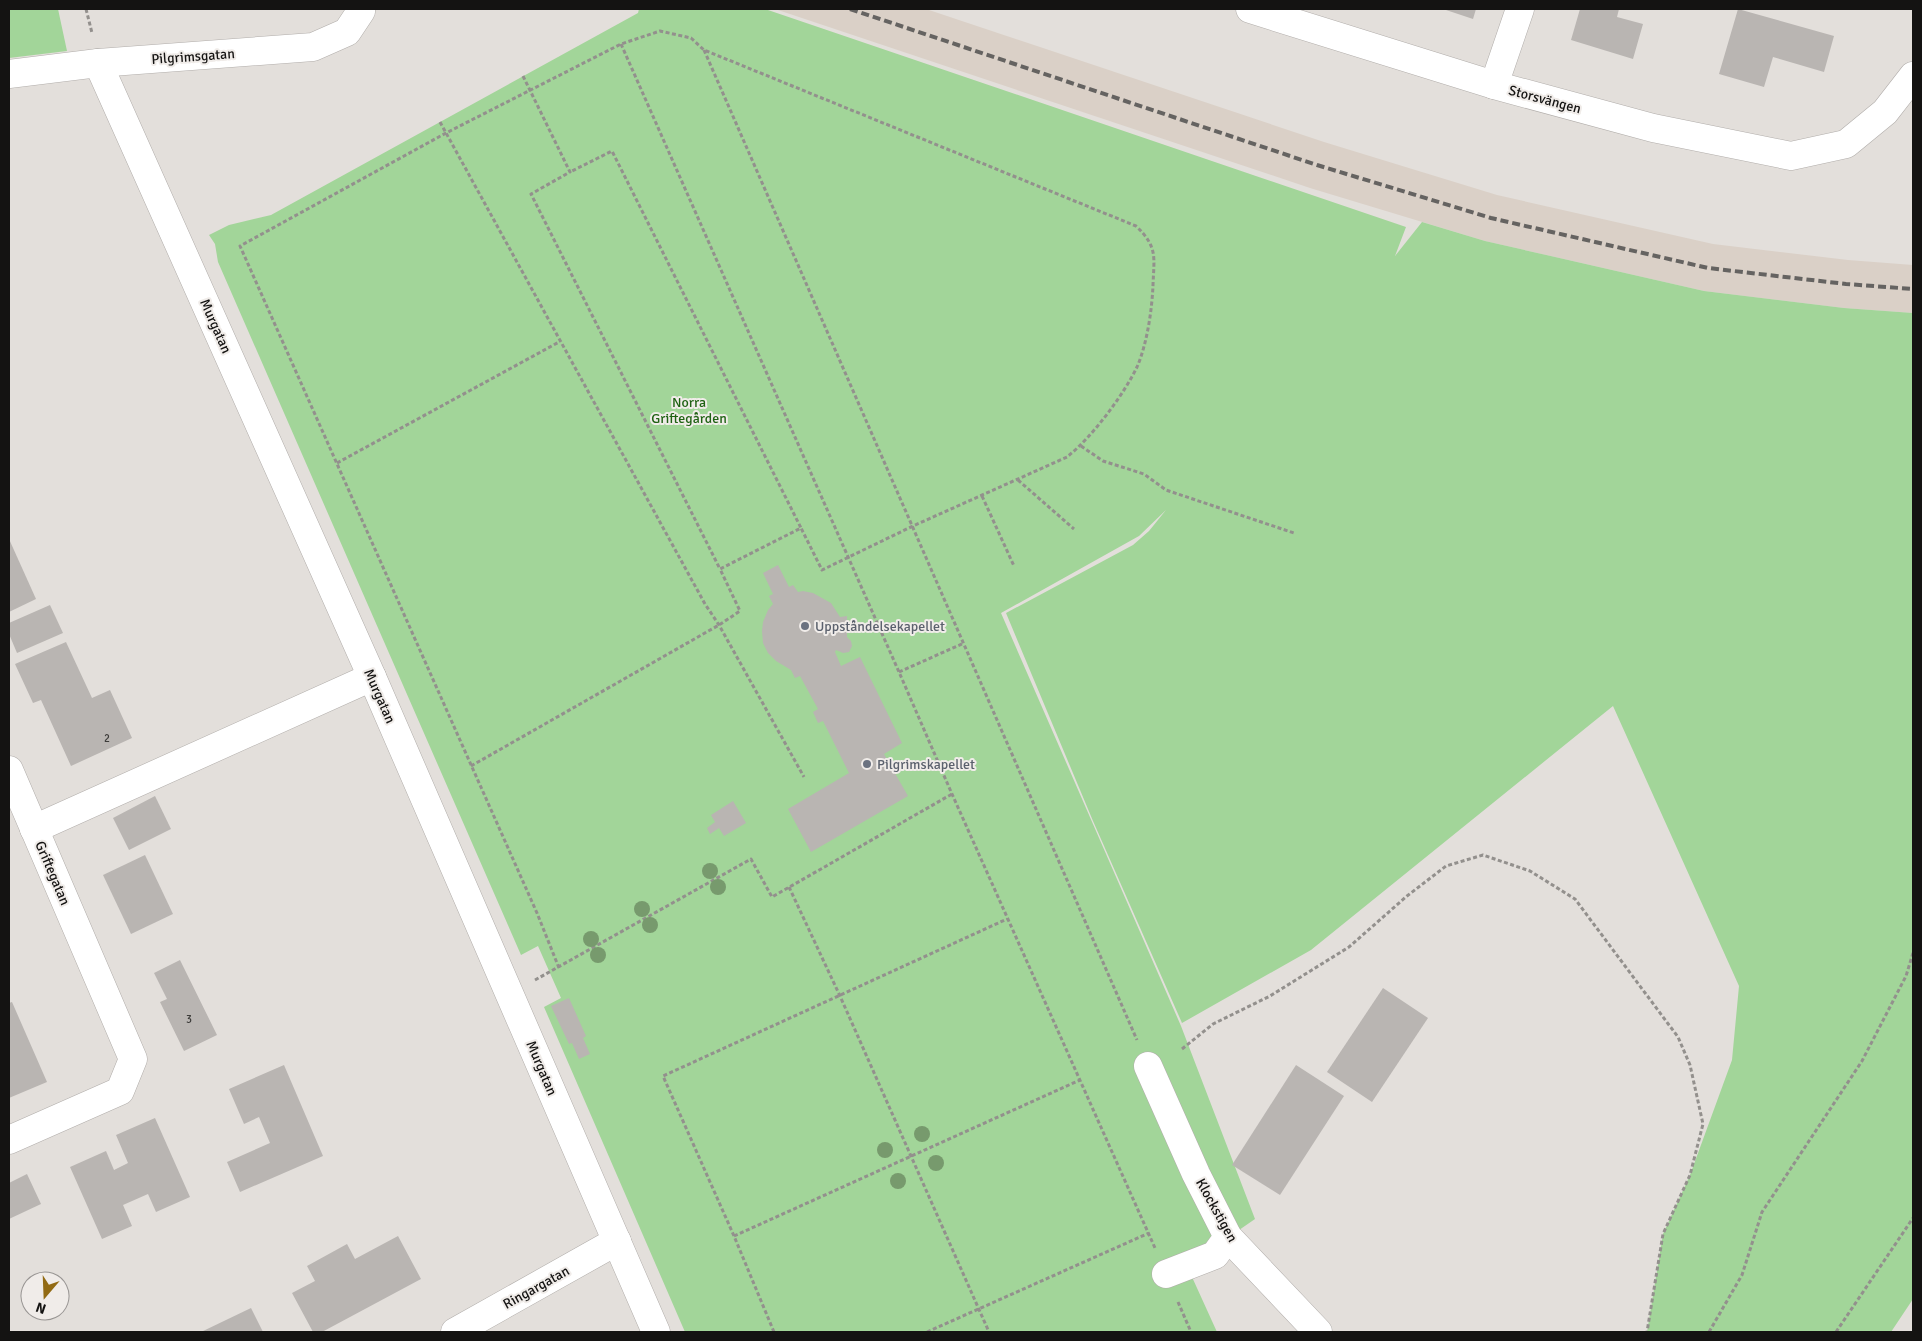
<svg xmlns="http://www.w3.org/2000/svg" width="1922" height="1341" font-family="Signika,sans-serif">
  <rect width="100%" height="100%" fill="#e3dfdb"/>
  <!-- built -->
  <polygon fill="#dad0c7" points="775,9 926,9 1324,142 1497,195 1713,244 1848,260 1913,265 1913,313 1844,308 1704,291 1485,241 1310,188"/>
  <!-- green -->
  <g fill="#a2d599">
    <polygon points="9,9 58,9 67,51 9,58"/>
    <polygon points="639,9 765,9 1406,227 1395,256 1422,222 1485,241 1704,291 1844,308 1913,313 1913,1299 1891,1332 1647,1332 1663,1234 1690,1175 1732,1060 1739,986 1613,706 1311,950 1182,1023 1093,821 1006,613 1133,545 1149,531 1166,510 1139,536 1001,613 1181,1026 1255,1219 1187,1266 1217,1332 685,1332 544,1007 561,998 538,946 521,955 218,262 215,244 209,235 229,225 271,215 638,13"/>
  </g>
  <!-- building -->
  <g fill="#b9b5b2">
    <polygon points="1443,9 1476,9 1473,19"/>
    <polygon points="1580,9 1619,9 1617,17 1643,24 1633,59 1571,40"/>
    <polygon points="1738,9 1834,36 1824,72 1773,57 1764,87 1719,74"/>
    <polygon points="9,539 36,599 9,612"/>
    <polygon points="778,565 789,587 793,585 798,592 803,591 813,593 831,603 840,617 847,616 847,637 851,641 852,646 849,652 843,653 836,650 835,652 841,666 860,657 902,743 884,754 908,796 811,852 788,809 849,773 823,721 818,723 813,712 818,709 800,676 795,678 791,670 776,661 768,653 763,643 762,631 763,622 768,610 773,604 769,596 773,594 763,573"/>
    <polygon points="50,605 63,633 17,653 9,634 9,623"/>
    <polygon points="66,642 92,698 110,690 132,738 71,766 41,700 33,703 15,664"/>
    <polygon points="155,796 171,829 129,850 113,818"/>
    <polygon points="733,801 746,823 724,836 719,828 710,834 707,828 715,822 711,815"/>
    <polygon points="145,855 173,914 131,934 103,875"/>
    <polygon points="180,960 217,1035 184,1051 160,1002 167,999 154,973"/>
    <polygon points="1383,988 1428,1018 1372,1102 1327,1072"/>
    <polygon points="569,998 586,1036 583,1038 590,1054 579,1059 572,1043 569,1044 551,1006"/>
    <polygon points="12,1002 47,1082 9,1098 9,1003"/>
    <polygon points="284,1065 323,1156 240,1192 227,1162 270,1143 259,1117 244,1124 229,1089"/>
    <polygon points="1296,1065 1344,1096 1280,1195 1232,1165"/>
    <polygon points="155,1118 190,1197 156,1212 148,1194 123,1205 132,1226 102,1239 70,1167 106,1151 114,1170 128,1163 116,1135"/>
    <polygon points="27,1174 41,1204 9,1219 9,1183"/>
    <polygon points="398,1236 421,1279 322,1332 313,1332 292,1293 315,1281 307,1266 347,1244 355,1259"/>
    <polygon points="251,1308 263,1332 201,1332"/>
  </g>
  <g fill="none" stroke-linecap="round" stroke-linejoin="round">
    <defs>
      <g id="minor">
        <polyline points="1250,9 1494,85 1653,128 1791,156 1846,144 1885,112 1913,76"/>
        <polyline points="98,63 372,677 656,1332"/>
        <polyline points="9,74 98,63 313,47 347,32 361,11 360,9"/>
        <polyline points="1494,85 1520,9"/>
        <polyline points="9,770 133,1059 120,1091 9,1140"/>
        <polyline points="34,829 372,677"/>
        <polyline points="1148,1066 1196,1174 1228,1237 1318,1332"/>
        <polyline points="1166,1274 1215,1255 1228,1237"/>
        <polyline points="455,1332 617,1241"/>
      </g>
    </defs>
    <!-- minor casing -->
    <use href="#minor" stroke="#b1adaa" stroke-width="29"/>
    <!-- path -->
    <g stroke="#93908d" stroke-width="3" stroke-dasharray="4 2.5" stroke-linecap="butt">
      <polyline points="86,9 92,33"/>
      <polyline points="621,44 899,672 952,794 1155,1248"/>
      <polyline points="704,50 1137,1040"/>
      <polyline points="523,76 570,172 531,194 720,569 801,528 612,151 570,172"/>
      <polyline points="440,122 705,604 719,625 804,777"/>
      <polyline points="1081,446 1103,461 1144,474 1166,490 1294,533"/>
      <polyline points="337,463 559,342"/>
      <polyline points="1018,480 1074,529"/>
      <polyline points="982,496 1014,566"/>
      <polyline points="899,672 964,643"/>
      <polyline points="471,766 719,625 740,611 720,569"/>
      <polyline points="789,887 840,996 989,1332"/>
      <path d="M559 968 537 913 240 246 446 133 621 44 660 31 691 38 704 50 1136 226C1158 247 1154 257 1153 285 1152 310 1147 344 1137 367 1123 396 1092 437 1067 457L913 526 822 570 801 528"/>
      <polyline points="535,980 751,859 772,897 952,794"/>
      <polyline points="1182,1049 1213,1024 1270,996 1349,947 1407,896 1446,866 1483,855 1530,871 1575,899 1678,1037 1690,1065 1703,1124 1690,1175 1663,1234 1647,1332"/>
      <polyline points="734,1236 1080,1080"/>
      <polyline points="1178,1302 1191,1332"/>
      <polyline points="774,1332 734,1236 663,1076 1007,919"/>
      <polyline points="927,1332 1149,1233"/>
      <polyline points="1709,1332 1742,1275 1762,1212 1862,1061 1906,976 1913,953"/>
      <polyline points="1836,1332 1913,1218"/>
    </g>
    <!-- minor -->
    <use href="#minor" stroke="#fff" stroke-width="28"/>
    <!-- rail -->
    <polyline stroke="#656361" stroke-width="4" stroke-dasharray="8 4" stroke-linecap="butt" points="850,9 1317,165 1491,218 1708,268 1846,284 1913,289"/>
  </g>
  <!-- trees -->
  <g fill="#779a6d">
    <circle cx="710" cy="871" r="8"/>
    <circle cx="718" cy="887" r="8"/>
    <circle cx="642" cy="909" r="8"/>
    <circle cx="650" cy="925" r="8"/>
    <circle cx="591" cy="939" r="8"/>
    <circle cx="598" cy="955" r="8"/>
    <circle cx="922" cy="1134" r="8"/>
    <circle cx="885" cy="1150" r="8"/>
    <circle cx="936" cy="1163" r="8"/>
    <circle cx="898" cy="1181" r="8"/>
  </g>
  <!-- markers -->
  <g fill="#6b7280" stroke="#f0ece9" stroke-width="2">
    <circle cx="805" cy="626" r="5"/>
    <circle cx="867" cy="764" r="5"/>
  </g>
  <g text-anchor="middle" stroke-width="4" stroke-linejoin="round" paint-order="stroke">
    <!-- number labels -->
    <g font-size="11" fill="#3d3c3a">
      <text x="107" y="742">2</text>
      <text x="189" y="1023">3</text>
    </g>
    <!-- street labels -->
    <g font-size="14" fill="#141312" stroke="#f0ece9">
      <text transform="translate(193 56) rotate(-4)" y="5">Pilgrimsgatan</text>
      <text transform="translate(1545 99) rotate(15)" y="5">Storsvängen</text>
      <text transform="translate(216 326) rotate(66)" y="5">Murgatan</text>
      <text transform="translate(380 696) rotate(66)" y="5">Murgatan</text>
      <text transform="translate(53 873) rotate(67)" y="5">Griftegatan</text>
      <text transform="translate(542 1068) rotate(67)" y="5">Murgatan</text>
      <text transform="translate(1217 1210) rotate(61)" y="5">Klockstigen</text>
      <text transform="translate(536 1287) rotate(-29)" y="5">Ringargatan</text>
    </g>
    <!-- park labels -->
    <g font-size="14" fill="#1f6213" stroke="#f0ece9">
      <text x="689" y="407">Norra<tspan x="689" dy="16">Griftegården</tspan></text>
    </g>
    <!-- worship labels -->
    <g font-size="14" fill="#5b616d" stroke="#f0ece9" text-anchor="start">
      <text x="815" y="631">Uppståndelsekapellet</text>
      <text x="877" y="769">Pilgrimskapellet</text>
    </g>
  </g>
  <!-- border -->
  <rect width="1922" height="1341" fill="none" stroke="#141312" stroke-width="20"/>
  <!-- north arrow -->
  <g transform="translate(45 1296) rotate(199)"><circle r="24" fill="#f0ece9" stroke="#989593"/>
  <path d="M0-4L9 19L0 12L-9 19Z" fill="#926a13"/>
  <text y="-8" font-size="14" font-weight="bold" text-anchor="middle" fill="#141312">N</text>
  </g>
</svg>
